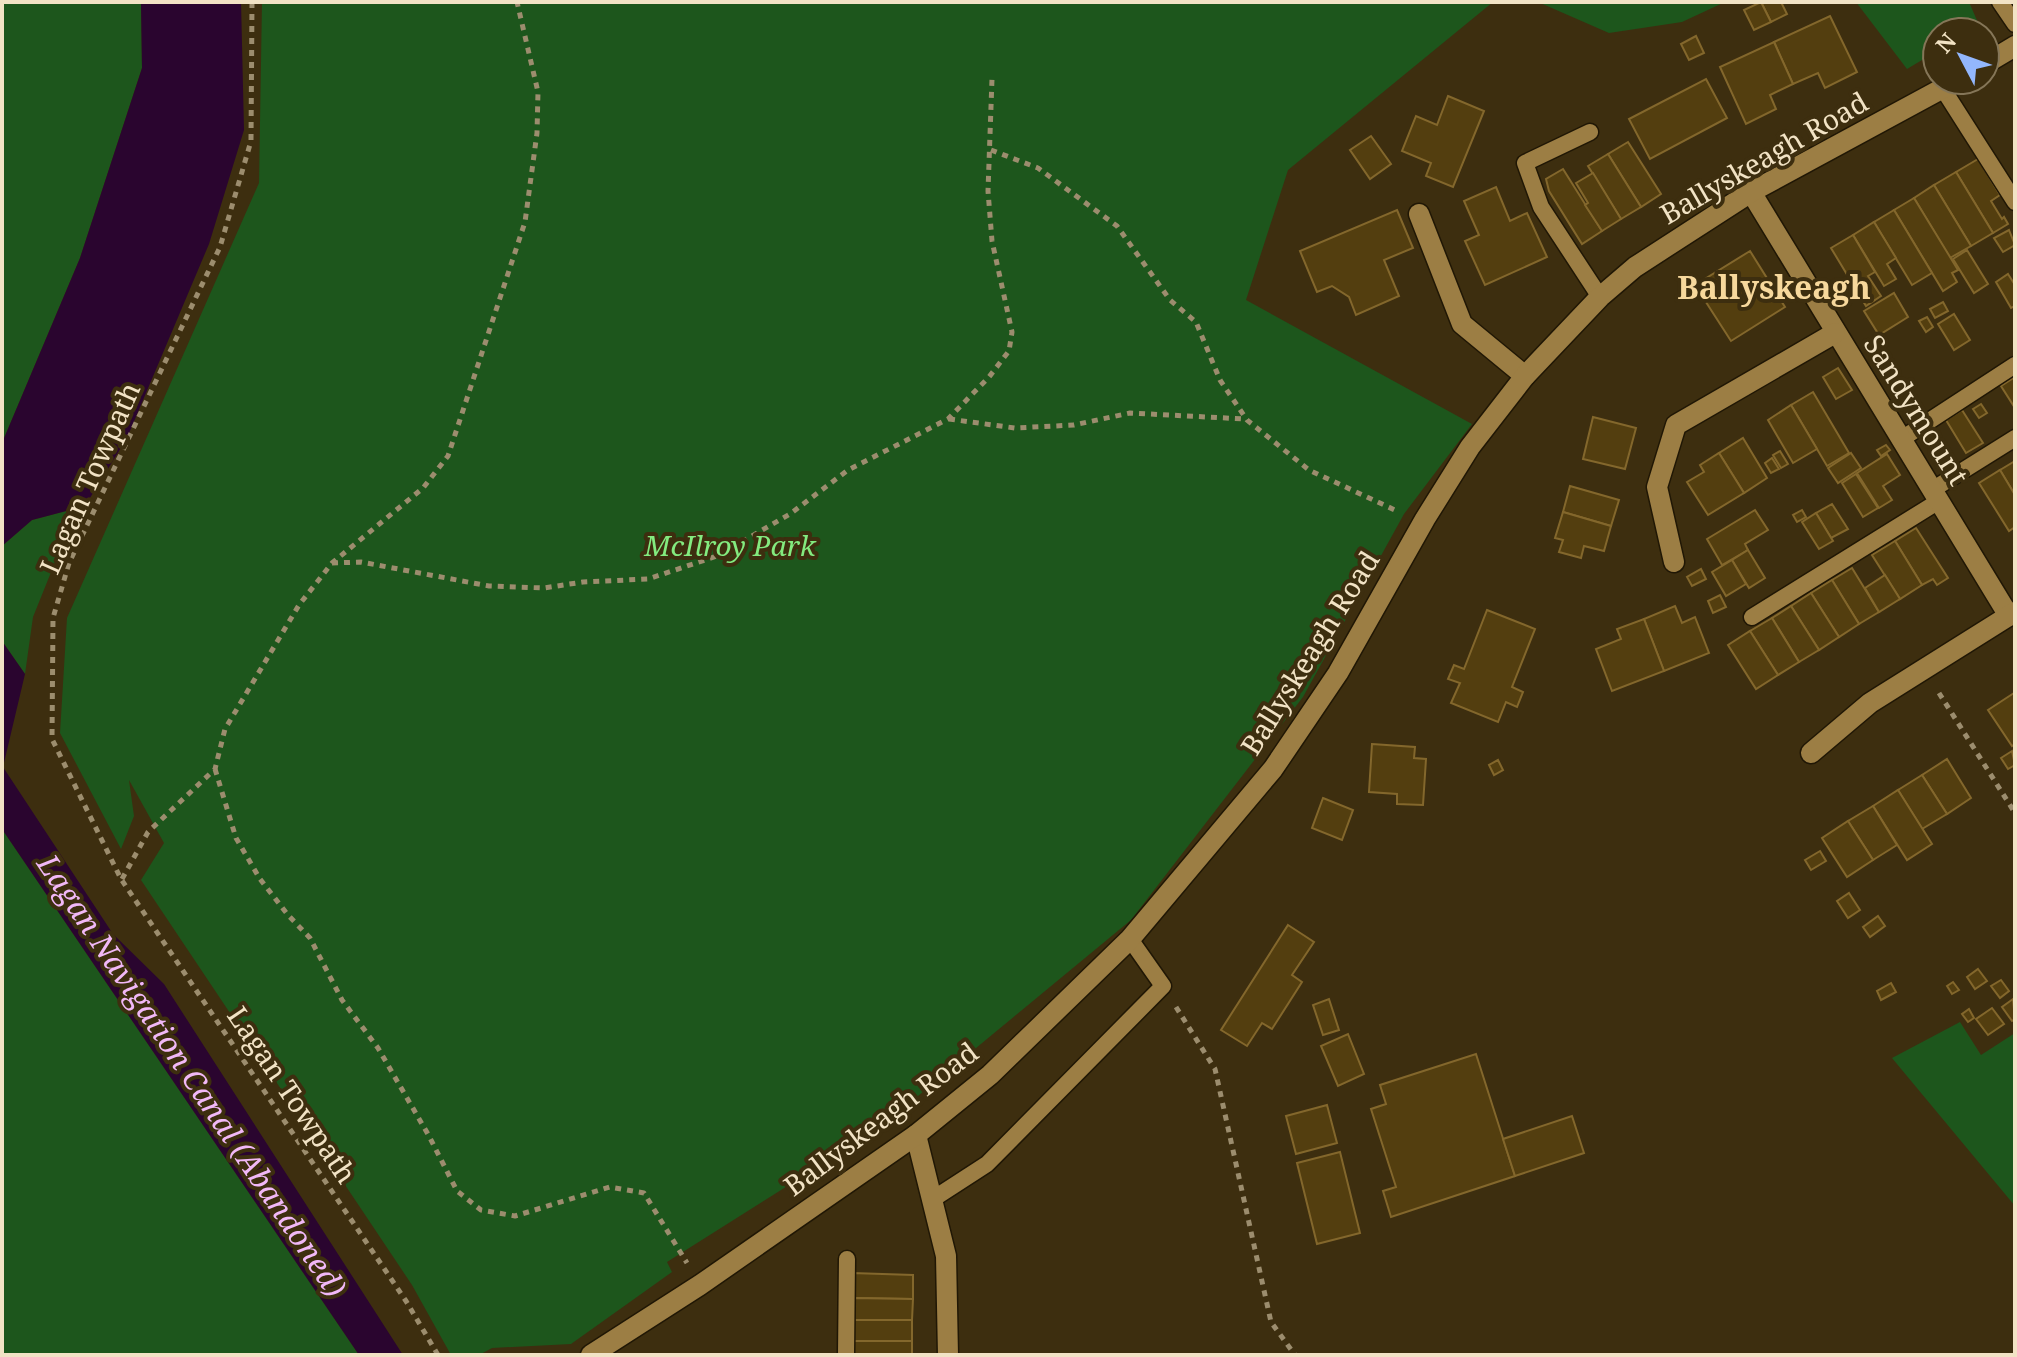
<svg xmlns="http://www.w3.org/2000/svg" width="2017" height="1357" font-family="'Noto Serif',serif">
  <rect width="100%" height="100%" fill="#3d2e0f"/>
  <!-- green -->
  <g fill="#1d561c">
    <polygon points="2,2 141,2 142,68 80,258 2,443"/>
    <polygon points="262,2 1493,2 1288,170 1246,300 1472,424 1404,514 1303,697 1131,920 878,1129 667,1262 672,1272 571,1344 492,1348 479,1355 451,1355 412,1285 141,880 164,843 129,780 134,816 121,849 60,733 67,618 259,183"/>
    <polygon points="1538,2 1725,2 1682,22 1609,33"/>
    <polygon points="1856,2 1969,2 1979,25 1968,32 1937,32 1937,51 1907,69"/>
    <polygon points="85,506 62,545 33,617 25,674 2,641 2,546 32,520"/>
    <polygon points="2,829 359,1355 2,1355"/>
    <polygon points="1960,1022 1981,1055 2015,1033 2015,1206 1892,1058"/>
  </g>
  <!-- water -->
  <g fill="#2a052f">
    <polygon points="141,2 241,2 244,130 209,244 127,438 85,506 32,520 2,546 2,443 80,258 142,68"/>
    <polygon points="2,641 25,674 3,767 113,934 164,984 403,1355 359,1355 2,829"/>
  </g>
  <!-- building -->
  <g fill="#533e0f" stroke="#83672c" stroke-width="2">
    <polygon points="1761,2 1781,2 1787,14 1771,22"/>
    <polygon points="1761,2 1771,22 1754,30 1744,10"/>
    <polygon points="1830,16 1857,72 1825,88 1818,73 1793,84 1774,42"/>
    <polygon points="1696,36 1704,53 1689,60 1681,44"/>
    <polygon points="1774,42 1793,84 1770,95 1776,109 1746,124 1720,67"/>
    <polygon points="1706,79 1727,118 1650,159 1629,119"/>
    <polygon points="1448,96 1484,111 1453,187 1426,176 1431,163 1402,151 1416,116 1437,125"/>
    <polygon points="1371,136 1391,164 1370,179 1350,150"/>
    <polygon points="1628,142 1661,194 1641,207 1608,154"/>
    <polygon points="1608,154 1641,207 1621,219 1588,166"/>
    <polygon points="1978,159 2000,195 1991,201 2002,219 2004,217 2008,224 1993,233 1956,172"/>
    <polygon points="1563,169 1602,231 1582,244 1549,191 1546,179"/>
    <polygon points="1956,172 1993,233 1971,246 1934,185"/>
    <polygon points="1593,173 1621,219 1602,231 1585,205 1588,203 1576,183"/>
    <polygon points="1934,185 1971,246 1950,258 1914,198"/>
    <polygon points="1496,187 1510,221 1527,213 1547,257 1485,285 1465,241 1479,235 1464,201"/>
    <polygon points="1914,198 1958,270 1952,273 1957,282 1943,291 1894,210"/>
    <polygon points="1397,210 1413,248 1384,260 1399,296 1356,315 1349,297 1332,286 1317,292 1300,251"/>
    <polygon points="1894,210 1932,273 1912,285 1874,222"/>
    <polygon points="1874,222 1896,258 1887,264 1896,279 1884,286 1853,235"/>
    <polygon points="2009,230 2015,245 2003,252 1994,238"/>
    <polygon points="1853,235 1875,272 1868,276 1881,296 1866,306 1831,248"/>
    <polygon points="1967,250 1988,284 1974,293 1953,259"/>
    <polygon points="1750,251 1785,307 1731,341 1695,285"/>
    <polygon points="2008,274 2015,285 2015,306 2011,308 1996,282"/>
    <polygon points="1894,293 1908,317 1879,335 1864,311"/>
    <polygon points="1943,302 1948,311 1935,318 1930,309"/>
    <polygon points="1954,314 1970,340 1954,350 1938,324"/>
    <polygon points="1927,317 1933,327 1926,332 1919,321"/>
    <polygon points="1838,368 1852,390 1836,399 1823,377"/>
    <polygon points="2015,377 2015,408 2001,386"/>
    <polygon points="1813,392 1849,453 1827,466 1791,405"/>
    <polygon points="1981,404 1987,413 1979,418 1973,409"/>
    <polygon points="1791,405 1817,449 1793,463 1768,420"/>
    <polygon points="1962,410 1983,443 1966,453 1946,420"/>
    <polygon points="1593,417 1636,428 1625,469 1583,459"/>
    <polygon points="1743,438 1767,478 1744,493 1719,453"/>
    <polygon points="1886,445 1890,450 1881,456 1877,450"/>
    <polygon points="1780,451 1788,464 1781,468 1773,455"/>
    <polygon points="1719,453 1744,493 1708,515 1687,482 1704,472 1700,465"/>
    <polygon points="1851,453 1861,468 1838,483 1828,468"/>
    <polygon points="1887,454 1900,475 1883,486 1892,500 1879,508 1857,473"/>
    <polygon points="1772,458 1779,469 1771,473 1765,463"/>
    <polygon points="2015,461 2015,495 2000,470"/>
    <polygon points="2000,470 2015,495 2015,527 2009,531 1979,483"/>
    <polygon points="1856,474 1878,508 1863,517 1842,483"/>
    <polygon points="1570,486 1619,500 1611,526 1563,512"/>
    <polygon points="1832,504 1848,529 1831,538 1816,513"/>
    <polygon points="1755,510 1768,530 1745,544 1748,550 1722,565 1707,539"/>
    <polygon points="1802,510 1806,517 1797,522 1793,515"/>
    <polygon points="1563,512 1611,526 1604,551 1584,546 1581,558 1559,552 1563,540 1555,538"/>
    <polygon points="1816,513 1833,541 1819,549 1802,522"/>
    <polygon points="1916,528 1948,578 1937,585 1933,579 1922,585 1895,541"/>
    <polygon points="1895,541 1922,585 1900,599 1872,555"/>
    <polygon points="1748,550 1765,578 1749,588 1732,560"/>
    <polygon points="1732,560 1746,584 1726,596 1712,572"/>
    <polygon points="1852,568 1879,612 1859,624 1832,580"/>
    <polygon points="1701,569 1706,579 1692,586 1687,577"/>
    <polygon points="1885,575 1900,599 1879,612 1865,588"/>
    <polygon points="1832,580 1859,624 1839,637 1811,593"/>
    <polygon points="1811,593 1839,637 1819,650 1791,606"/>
    <polygon points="1720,595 1726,607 1713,613 1708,601"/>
    <polygon points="1675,606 1682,623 1695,617 1709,653 1664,671 1644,619"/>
    <polygon points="1791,606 1819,650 1799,662 1772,618"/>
    <polygon points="1487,610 1535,629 1512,687 1523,692 1517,707 1506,702 1498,722 1451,703 1460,683 1448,679 1454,665 1464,669"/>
    <polygon points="1772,618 1799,662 1778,675 1750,631"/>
    <polygon points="1644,619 1664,671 1612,691 1596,649 1621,639 1617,629"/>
    <polygon points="1750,631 1778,675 1756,689 1728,645"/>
    <polygon points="2014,693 2015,744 2012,746 1988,710"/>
    <polygon points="1372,744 1415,747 1414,758 1426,759 1423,805 1397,804 1397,794 1369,792"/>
    <polygon points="2012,751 2015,765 2008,769 2001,758"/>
    <polygon points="1947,759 1971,798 1947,814 1922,775"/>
    <polygon points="1498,760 1503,770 1494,775 1489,765"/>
    <polygon points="1922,775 1947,814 1922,829 1898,790"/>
    <polygon points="1898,790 1932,844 1907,860 1873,806"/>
    <polygon points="1323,798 1353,810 1342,840 1312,828"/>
    <polygon points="1873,806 1897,845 1873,860 1848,821"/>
    <polygon points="1848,821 1873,860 1847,877 1822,838"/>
    <polygon points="1820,851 1826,861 1811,870 1805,860"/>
    <polygon points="1849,893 1860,910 1848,918 1837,901"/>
    <polygon points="1878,916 1885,926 1870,937 1863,927"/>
    <polygon points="1288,925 1314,942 1292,975 1302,982 1272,1029 1262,1023 1247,1046 1221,1030"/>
    <polygon points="1978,969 1987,981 1975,989 1967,977"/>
    <polygon points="2001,980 2009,991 2000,998 1991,986"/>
    <polygon points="1953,982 1959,990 1952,994 1947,986"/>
    <polygon points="1891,983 1896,992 1881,1000 1877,991"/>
    <polygon points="1329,999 1339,1030 1323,1035 1313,1005"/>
    <polygon points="2013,999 2015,1019 2012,1021 2002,1007"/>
    <polygon points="1992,1008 2004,1024 1988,1035 1976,1019"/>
    <polygon points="1969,1009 1974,1018 1968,1022 1962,1014"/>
    <polygon points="1348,1034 1364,1074 1338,1086 1321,1046"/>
    <polygon points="1476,1054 1515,1176 1391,1217 1383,1191 1396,1187 1371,1109 1386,1104 1380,1085"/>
    <polygon points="1327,1105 1337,1143 1296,1154 1286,1116"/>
    <polygon points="1572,1116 1584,1153 1515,1176 1503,1139"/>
    <polygon points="1340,1152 1360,1233 1317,1244 1297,1163"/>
    <polygon points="852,1273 913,1275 913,1299 852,1298"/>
    <polygon points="852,1298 913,1299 912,1320 852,1320"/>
    <polygon points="852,1320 912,1320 912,1341 851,1341"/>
    <rect x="851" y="1341" width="61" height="14"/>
  </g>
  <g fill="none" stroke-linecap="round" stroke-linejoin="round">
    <defs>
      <g id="lane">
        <polyline points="2000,2 2015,24"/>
        <polyline points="1943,89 2015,202"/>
        <polyline points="1590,132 1525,163 1541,207 1600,297"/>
        <polyline points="1900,440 2015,365"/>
        <polyline points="1932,490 2015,438"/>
        <polyline points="1752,617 1939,501"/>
        <polyline points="933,1199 987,1164 1163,986 1130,939"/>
        <polyline points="846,1355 847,1259"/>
      </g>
      <g id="street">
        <polyline points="1751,192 2009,616"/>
        <polyline points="1419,214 1462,324 1525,376"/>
        <polyline points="1674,562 1657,487 1676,425 1835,333"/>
        <polyline points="1811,753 1870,703 2015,612"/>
        <polyline points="916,1135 946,1256 948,1355"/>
      </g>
      <g id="secondary">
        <polyline points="1985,64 2015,46"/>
        <polyline points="591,1355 700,1285 916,1135 990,1075 1130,939 1273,769 1338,673 1425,519 1470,447 1525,376 1600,297 1635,267 1751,192 1958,80"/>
      </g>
    </defs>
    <!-- lane casing -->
    <use href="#lane" stroke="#201705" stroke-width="19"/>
    <!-- street casing -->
    <use href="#street" stroke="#201705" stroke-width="23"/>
    <!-- secondary casing -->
    <use href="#secondary" stroke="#201705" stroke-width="23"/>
    <!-- path -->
    <g stroke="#9c8d6e" stroke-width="5" stroke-dasharray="6 6" stroke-linecap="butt">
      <polyline points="252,2 251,141 220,247 69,563 53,618 52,739 121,879 406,1301 438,1355"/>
      <polyline points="991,150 1038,168 1117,226 1170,300 1196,322 1220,380 1247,420 1309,470 1397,511"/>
      <polyline points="949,419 1015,428 1074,425 1130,413 1245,419"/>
      <polyline points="332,563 361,562 489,586 544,588 583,582 648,579 717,556 790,514 848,470 948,419 989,377 1009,351 1012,332 992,241 988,191 992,79"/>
      <polyline points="1939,693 2015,813"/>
      <polyline points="215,769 236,838 260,879 288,915 310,938 342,1000 378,1048 429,1136 457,1191 481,1210 515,1216 610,1187 644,1193 687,1263"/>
      <polyline points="122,879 148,832 215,769 225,729 299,605 332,563 423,488 448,456 525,222 537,133 538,92 517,2"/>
      <polyline points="1176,1007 1215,1069 1271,1322 1295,1355"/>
    </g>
    <!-- lane -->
    <use href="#lane" stroke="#9c7e44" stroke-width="16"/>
    <!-- street -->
    <use href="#street" stroke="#9c7e44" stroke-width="20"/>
    <!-- secondary -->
    <use href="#secondary" stroke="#9c7e44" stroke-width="20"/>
  </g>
  <g text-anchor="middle" stroke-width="8" stroke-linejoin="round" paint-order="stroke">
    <!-- street labels -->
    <g font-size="28" fill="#f2e3c5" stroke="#3d2e0f">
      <text transform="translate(1764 158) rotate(-30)" y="10">Ballyskeagh Road</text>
      <text transform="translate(1916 410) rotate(58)" y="10">Sandymount</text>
      <text transform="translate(90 478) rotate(-66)" y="10">Lagan Towpath</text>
      <text transform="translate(1310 653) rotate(-58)" y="10">Ballyskeagh Road</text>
      <text transform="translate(292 1095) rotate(56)" y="10">Lagan Towpath</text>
      <text transform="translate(881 1119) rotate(-37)" y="10">Ballyskeagh Road</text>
    </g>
    <!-- park labels -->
    <g font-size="28" font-style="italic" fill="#83eb7f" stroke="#3d2e0f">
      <text x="730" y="556">McIlroy Park</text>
    </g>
    <!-- water labels -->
    <g font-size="30" font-style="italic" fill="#f1b8f7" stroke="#3d2e0f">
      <text transform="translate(191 1076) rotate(56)" y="10">Lagan Navigation Canal (Abandoned)</text>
    </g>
    <!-- quarter labels -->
    <g font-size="32" font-weight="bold" fill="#f7d89c" stroke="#3d2e0f">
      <text x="1774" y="299">Ballyskeagh</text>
    </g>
  </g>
  <!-- border -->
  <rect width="2017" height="1357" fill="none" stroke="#f2e3c5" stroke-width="8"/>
  <!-- north arrow -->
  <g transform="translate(1961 56) rotate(311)"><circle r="38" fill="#3d2e0f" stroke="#857658" stroke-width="2"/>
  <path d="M0-6L14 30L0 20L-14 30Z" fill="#93b7fd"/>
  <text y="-12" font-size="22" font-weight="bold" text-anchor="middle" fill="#f2e3c5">N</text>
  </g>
</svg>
